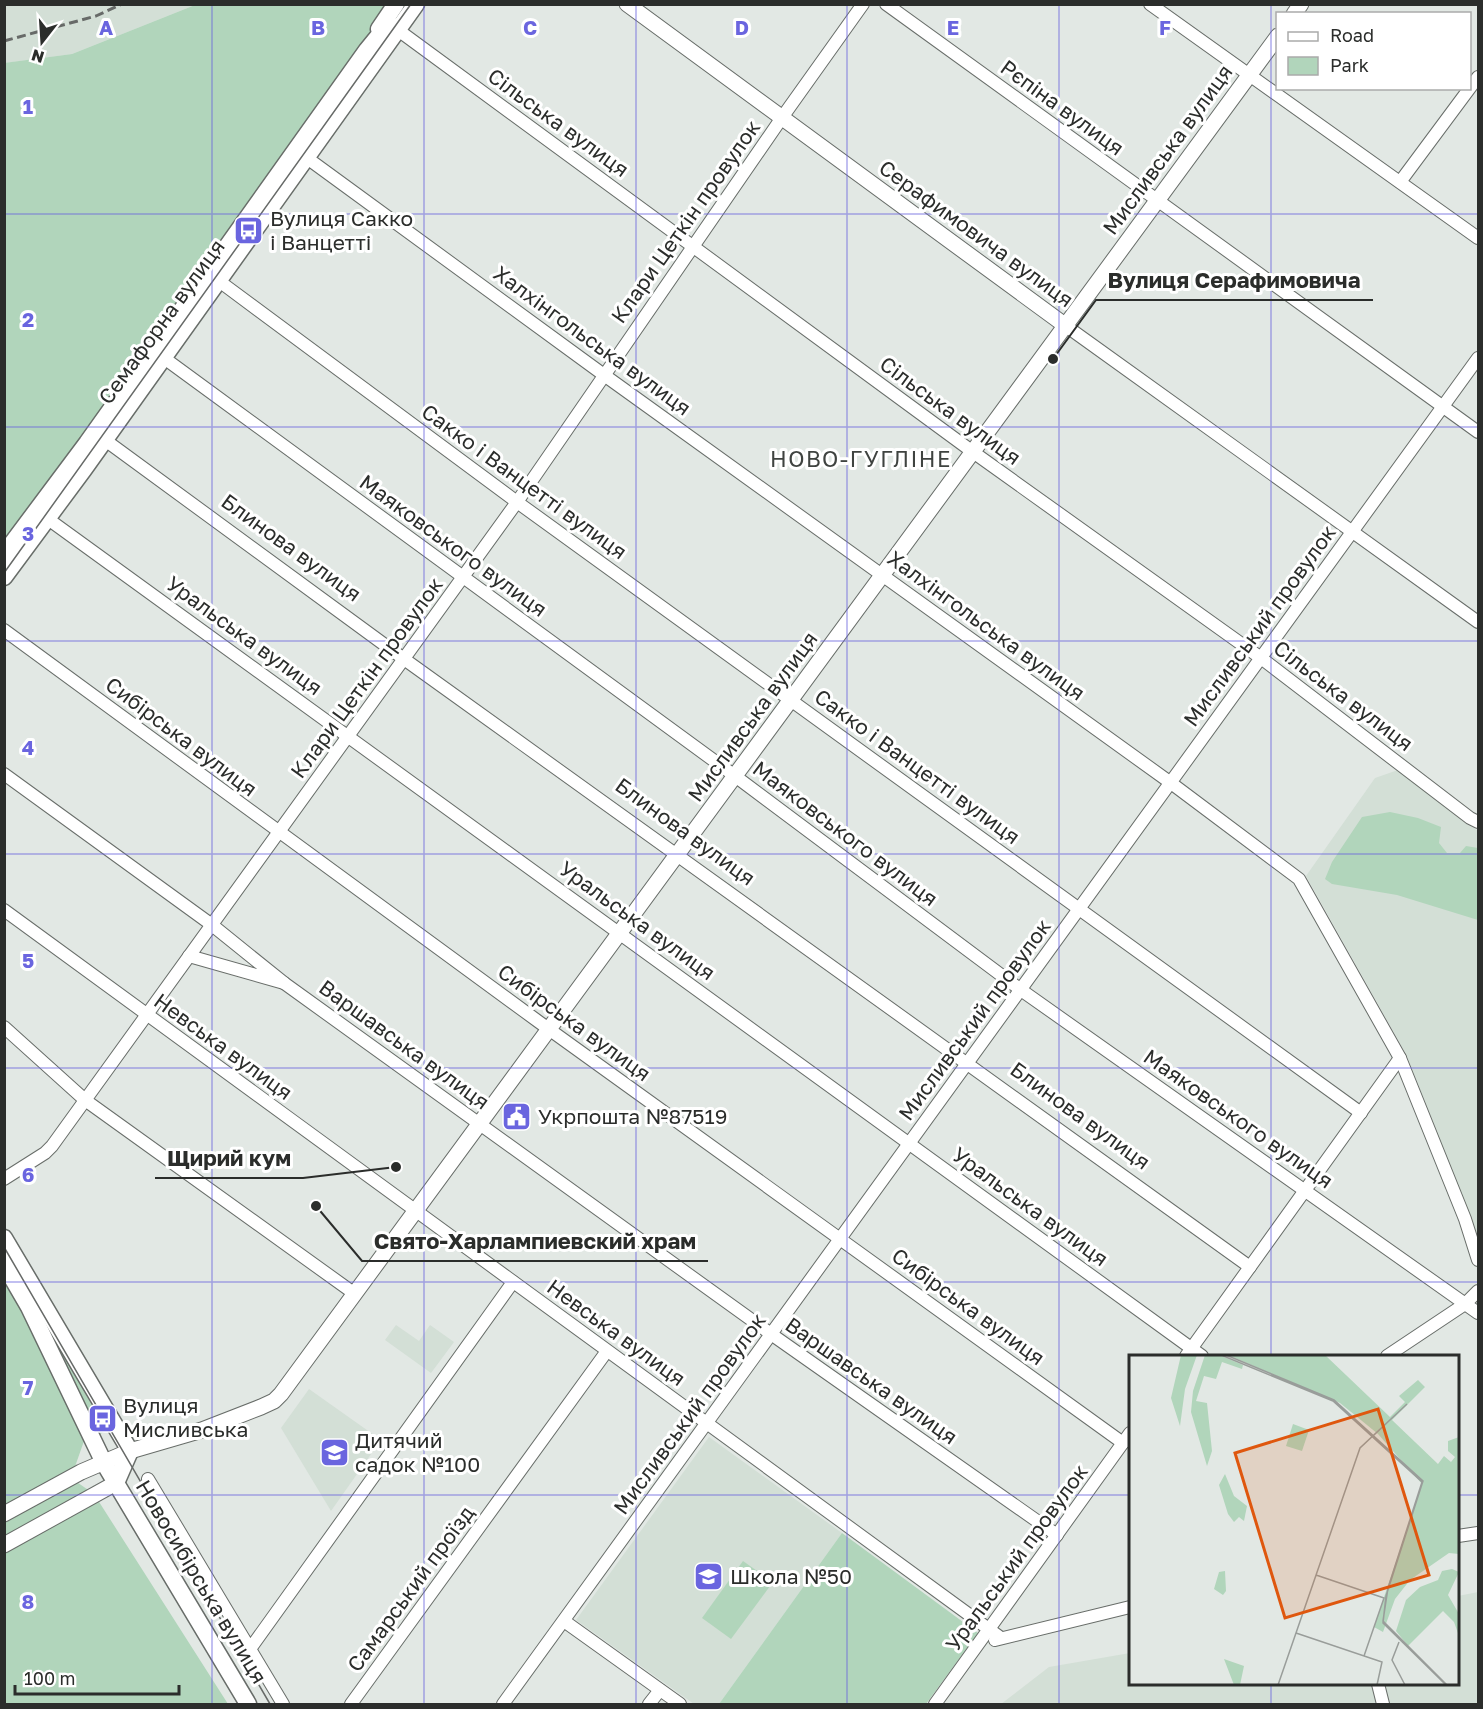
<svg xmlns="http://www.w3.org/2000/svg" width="1483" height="1709" font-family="'Golos Text',sans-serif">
  <rect width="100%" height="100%" fill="#e2e8e4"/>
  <!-- built -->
  <g fill="#d3dfd6">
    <polygon points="4,5 195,5 72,54 5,63"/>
    <polygon points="1398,770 1467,824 1478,831 1478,1236 1406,1054 1306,876 1375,778"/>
    <polygon points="396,1325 419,1341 430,1325 454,1342 431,1373 385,1340"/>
    <polygon points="309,1389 381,1440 331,1511 281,1428"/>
    <polygon points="709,1437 842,1533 719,1704 694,1704 576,1620"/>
    <polygon points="1478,1592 1478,1704 1001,1704 1049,1667 1130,1653 1130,1684 1458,1684 1458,1596"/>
  </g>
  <!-- green -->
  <g fill="#b1d5bb">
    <polygon points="195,5 422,5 5,588 4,63 72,54"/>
    <polygon points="1390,812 1418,818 1441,827 1439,843 1447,853 1460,853 1466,846 1478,848 1478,920 1397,895 1332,884 1325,879 1332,862 1362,817"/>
    <polygon points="4,1238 120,1425 84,1441 71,1478 94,1494 228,1704 5,1704"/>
    <polygon points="842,1533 978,1633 926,1704 719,1704"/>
    <polygon points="743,1561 773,1582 731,1639 702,1618"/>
  </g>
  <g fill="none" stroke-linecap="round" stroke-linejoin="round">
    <defs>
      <g id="minor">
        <polyline points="886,4 1478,432"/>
        <polyline points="1150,4 1478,238"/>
        <polyline points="398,30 973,452 1261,658 1470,818 1478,822"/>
        <polyline points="307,158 604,375 1171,783 1299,879 1400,1058 1465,1219 1478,1260"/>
        <polyline points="1400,182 1478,77"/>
        <polyline points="219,281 517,502 1361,1113"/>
        <polyline points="1066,326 1478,622"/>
        <polyline points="164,358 735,776 1021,990 1478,1313"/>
        <polyline points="105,440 404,659 1250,1267"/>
        <polyline points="48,519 1202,1356"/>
        <polyline points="4,630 539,1022 1123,1443"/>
        <polyline points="4,774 212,925 284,983 189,956"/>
        <polyline points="4,910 1001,1638"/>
        <polyline points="284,983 771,1334 1057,1535"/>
        <polyline points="4,1027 85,1100 355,1294"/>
        <polyline points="4,1179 45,1153 52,1146 517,502 781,119 863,4"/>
        <polyline points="1186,1356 1400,1058"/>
        <polyline points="1387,1356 1465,1304 1478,1291"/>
        <polyline points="148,1479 250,1649 513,1282"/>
        <polyline points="1458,1536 1478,1533"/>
        <polyline points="564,1621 680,1704"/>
        <polyline points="995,1640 1130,1607"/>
        <polyline points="250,1649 283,1704"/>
        <polyline points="1378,1684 1383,1704"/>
        <polyline points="351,1704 607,1351"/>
        <polyline points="503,1704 1478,358"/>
        <polyline points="649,1704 660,1690"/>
        <polyline points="935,1704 1130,1433"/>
      </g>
      <g id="tertiary">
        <polyline points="627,4 1066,326"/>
        <polyline points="1294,14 1301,4"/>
        <polyline points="4,1514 81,1472 130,1451 202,1430 261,1407 274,1401 281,1394 1278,36"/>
        <polyline points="4,1545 116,1483"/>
      </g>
      <g id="secondary">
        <polyline points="379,29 396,4"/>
        <polyline points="4,554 87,443 367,50 389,23"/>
        <polyline points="4,577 84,469 416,4"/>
        <polyline points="4,1238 130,1451 116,1483"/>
        <polyline points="4,1264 29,1307 104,1463 248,1704"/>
      </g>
    </defs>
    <!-- minor casing -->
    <use href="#minor" stroke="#686d69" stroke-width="14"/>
    <!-- tertiary casing -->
    <use href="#tertiary" stroke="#686d69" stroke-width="17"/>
    <!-- secondary casing -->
    <use href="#secondary" stroke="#686d69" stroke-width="19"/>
    <!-- minor -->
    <use href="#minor" stroke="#fff" stroke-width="12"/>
    <!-- tertiary -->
    <use href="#tertiary" stroke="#fff" stroke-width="15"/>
    <!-- secondary -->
    <use href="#secondary" stroke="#fff" stroke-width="16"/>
    <!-- tram -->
    <g stroke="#676a68" stroke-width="1.5">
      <polyline points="4,573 411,4"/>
      <polyline points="4,1247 270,1704"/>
    </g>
    <!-- rail -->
    <polyline stroke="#676a68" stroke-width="3" stroke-dasharray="9 4.5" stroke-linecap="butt" points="4,41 96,16 122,4"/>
  </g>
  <!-- grid -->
  <path fill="none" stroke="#6a65df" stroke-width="1.5" stroke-opacity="0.55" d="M212 4V1704M424 4V1704M636 4V1704M847 4V1704M1059 4V1704M1271 4V1356M4 214H1478M4 427H1478M4 641H1478M4 854H1478M4 1068H1478M4 1282H1478M4 1495H1130M1458 1495H1478M1271 1684V1704"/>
  <!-- icons -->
  <defs>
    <symbol id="bus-square" viewBox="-11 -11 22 22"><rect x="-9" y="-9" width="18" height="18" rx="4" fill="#6a65df" stroke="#fff"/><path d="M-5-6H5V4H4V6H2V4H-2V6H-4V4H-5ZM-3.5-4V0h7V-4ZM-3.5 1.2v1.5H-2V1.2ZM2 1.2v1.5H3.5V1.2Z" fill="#fff"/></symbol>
    <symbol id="civic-square" viewBox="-11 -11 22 22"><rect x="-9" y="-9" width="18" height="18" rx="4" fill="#6a65df" stroke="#fff"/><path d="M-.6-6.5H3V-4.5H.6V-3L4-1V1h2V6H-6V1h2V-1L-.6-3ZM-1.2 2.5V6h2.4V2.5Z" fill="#fff"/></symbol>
    <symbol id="school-square" viewBox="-11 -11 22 22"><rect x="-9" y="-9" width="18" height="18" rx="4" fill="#6a65df" stroke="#fff"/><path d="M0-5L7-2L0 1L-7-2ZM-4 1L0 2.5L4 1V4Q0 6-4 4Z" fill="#fff"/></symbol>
  </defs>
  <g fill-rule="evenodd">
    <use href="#bus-square" x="232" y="214" width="33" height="33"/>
    <use href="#civic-square" x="500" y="1100" width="33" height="33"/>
    <use href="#bus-square" x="86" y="1402" width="33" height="33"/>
    <use href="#school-square" x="318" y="1436" width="33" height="33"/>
    <use href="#school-square" x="692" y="1560" width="33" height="33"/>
  </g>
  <g text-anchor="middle" stroke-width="6" stroke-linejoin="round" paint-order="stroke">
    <!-- street labels -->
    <g font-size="21" fill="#2b2d2b" stroke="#fff">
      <text transform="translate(1062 108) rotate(36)" y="7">Рєпіна вулиця</text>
      <text transform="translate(558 123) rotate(36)" y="7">Сільська вулиця</text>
      <text transform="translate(1168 150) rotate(-54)" y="7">Мисливська вулиця</text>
      <text transform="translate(686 222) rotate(-55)" y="7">Клари Цеткін провулок</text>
      <text transform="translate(976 234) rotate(36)" y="7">Серафимовича вулиця</text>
      <text transform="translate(162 322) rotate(-54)" y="7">Семафорна вулиця</text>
      <text transform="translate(592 341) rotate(36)" y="7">Халхінгольська вулиця</text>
      <text transform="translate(950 411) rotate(36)" y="7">Сільська вулиця</text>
      <text transform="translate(524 482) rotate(36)" y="7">Сакко і Ванцетті вулиця</text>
      <text transform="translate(453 546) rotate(36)" y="7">Маяковського вулиця</text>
      <text transform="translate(291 548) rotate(36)" y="7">Блинова вулиця</text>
      <text transform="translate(986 626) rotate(36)" y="7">Халхінгольська вулиця</text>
      <text transform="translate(1260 626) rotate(-54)" y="7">Мисливський провулок</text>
      <text transform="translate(244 636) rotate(36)" y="7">Уральська вулиця</text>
      <text transform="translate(367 678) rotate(-54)" y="7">Клари Цеткін провулок</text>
      <text transform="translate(1343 696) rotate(37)" y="7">Сільська вулиця</text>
      <text transform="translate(753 717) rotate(-54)" y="7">Мисливська вулиця</text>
      <text transform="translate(181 737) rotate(37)" y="7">Сибірська вулиця</text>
      <text transform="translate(917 767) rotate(36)" y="7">Сакко і Ванцетті вулиця</text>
      <text transform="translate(685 832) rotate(36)" y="7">Блинова вулиця</text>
      <text transform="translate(845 834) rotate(37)" y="7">Маяковського вулиця</text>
      <text transform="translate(637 921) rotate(36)" y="7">Уральська вулиця</text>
      <text transform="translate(975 1020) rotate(-54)" y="7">Мисливський провулок</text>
      <text transform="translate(574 1023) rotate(36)" y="7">Сибірська вулиця</text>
      <text transform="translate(404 1045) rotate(36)" y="7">Варшавська вулиця</text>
      <text transform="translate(223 1047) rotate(36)" y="7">Невська вулиця</text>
      <text transform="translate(1080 1116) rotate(36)" y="7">Блинова вулиця</text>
      <text transform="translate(1238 1119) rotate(35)" y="7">Маяковського вулиця</text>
      <text transform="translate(1030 1207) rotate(36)" y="7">Уральська вулиця</text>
      <text transform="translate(968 1307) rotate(36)" y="7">Сибірська вулиця</text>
      <text transform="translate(616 1333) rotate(36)" y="7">Невська вулиця</text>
      <text transform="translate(871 1381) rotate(35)" y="7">Варшавська вулиця</text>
      <text transform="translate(690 1414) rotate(-54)" y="7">Мисливський провулок</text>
      <text transform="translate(1017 1558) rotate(-54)" y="7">Уральський провулок</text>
      <text transform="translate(201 1582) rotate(59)" y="7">Новосибірська вулиця</text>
      <text transform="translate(411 1589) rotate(-54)" y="7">Самарський проїзд</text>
    </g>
    <!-- poi labels -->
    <g font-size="21" fill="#2b2d2b" stroke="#fff" text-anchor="start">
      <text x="270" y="226">Вулиця Сакко<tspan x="270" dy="24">і Ванцетті</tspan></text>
      <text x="538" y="1124">Укрпошта №87519</text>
      <text x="123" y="1413">Вулиця<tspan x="123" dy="24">Мисливська</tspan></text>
      <text x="355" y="1448">Дитячий<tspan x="355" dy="24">садок №100</tspan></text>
      <text x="730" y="1584">Школа №50</text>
    </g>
    <!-- neighbourhood labels -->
    <g font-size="22" letter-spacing="1.5" fill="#3f4340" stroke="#fff">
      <text x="861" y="467">НОВО-ГУГЛІНЕ</text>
    </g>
  </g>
  <!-- overview -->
  <g transform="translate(1129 1355)">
    <rect width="330" height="330" fill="#e2e8e4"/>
    <path d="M52 0H68L56 34 51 71 42 43ZM76 0H90L114 10 113 14 93 7 87 24 75 21 67 46 78 48 83 96 78 111 62 57 64 36ZM99 0H196L261 62 276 47 270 41 289 25 296 32 263 65 309 109 315 101 322 107 326 102 319 96V86L330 82V199L320 198 281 225 266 244 254 277 245 272 293 129 249 79 211 48ZM164 69 180 75 173 96 157 91ZM96 119 105 141 118 151 115 166 110 162 105 167 99 159 90 130ZM323 214 330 217 319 240 330 259V281L325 267 314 256 279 291 267 276 277 245 291 232 309 225 313 216ZM96 216 97 236 94 240 85 234 90 217ZM95 304 115 311 111 330H105Z" fill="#b1d5bb"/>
    <path fill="none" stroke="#999d9a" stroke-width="1.5" d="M92 0 204 46 293 127 259 233 254 266 318 330M97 0 205 45 294 126 257 241 254 268 317 330M187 220 255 243 235 301M167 278 253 307 248 330M270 287 263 305 276 330M149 330 231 93 278 49 245 80"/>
    <path fill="#df570e" fill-opacity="0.15" stroke="#df570e" stroke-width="3" d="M249 54 300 220 156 263 106 98Z"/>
    <rect width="330" height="330" fill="none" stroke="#2b2d2b" stroke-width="3"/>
  </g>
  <g font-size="20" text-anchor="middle" font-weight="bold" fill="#6a65df" stroke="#fff" stroke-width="6" stroke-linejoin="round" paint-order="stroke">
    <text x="106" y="35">A</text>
    <text x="318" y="35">B</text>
    <text x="530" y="35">C</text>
    <text x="742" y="35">D</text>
    <text x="953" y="35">E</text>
    <text x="1165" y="35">F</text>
    <text x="28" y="114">1</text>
    <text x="28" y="327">2</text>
    <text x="28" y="541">3</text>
    <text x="28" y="755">4</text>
    <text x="28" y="968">5</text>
    <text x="28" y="1182">6</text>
    <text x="28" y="1395">7</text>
    <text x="28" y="1609">8</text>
  </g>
  <!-- callouts -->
  <path fill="none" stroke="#2b2d2b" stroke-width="2" d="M1053 359L1096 300H1373M396 1167L303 1178H155M316 1206L362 1261H708"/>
  <g fill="#2b2d2b" stroke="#fff" stroke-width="2">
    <circle cx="1053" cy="359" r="6"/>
    <circle cx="396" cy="1167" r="6"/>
    <circle cx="316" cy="1206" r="6"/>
  </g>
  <g font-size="22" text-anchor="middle" font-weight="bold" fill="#2b2d2b" stroke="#fff" stroke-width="6" stroke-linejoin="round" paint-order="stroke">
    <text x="1234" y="288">Вулиця Серафимовича</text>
    <text x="229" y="1166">Щирий кум</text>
    <text x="535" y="1249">Свято-Харлампиевский храм</text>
  </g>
  <!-- border -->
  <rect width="1483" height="1709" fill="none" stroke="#2b2d2b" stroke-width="12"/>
  <!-- legend -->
  <rect x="1276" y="12" width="195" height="78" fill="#ffffff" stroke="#aaabaa" stroke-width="1.5"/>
  <rect x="1288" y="32" width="30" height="9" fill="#ffffff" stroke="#aaabaa" stroke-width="1.5"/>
  <text x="1330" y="42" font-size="18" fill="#2b2d2b">Road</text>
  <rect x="1288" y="57" width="30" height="18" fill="#b1d5bb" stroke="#aaabaa" stroke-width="1.5"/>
  <text x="1330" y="72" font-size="18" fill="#2b2d2b">Park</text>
  <!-- north arrow -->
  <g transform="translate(42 42) rotate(197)" stroke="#ffffff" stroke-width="4.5" paint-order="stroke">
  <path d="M0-4.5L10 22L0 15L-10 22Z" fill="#2b2d2b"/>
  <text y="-9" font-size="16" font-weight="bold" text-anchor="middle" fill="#2b2d2b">N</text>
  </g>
  <!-- scale -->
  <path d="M15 1685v9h164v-9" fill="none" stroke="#2b2d2b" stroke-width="3"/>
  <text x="24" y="1685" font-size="18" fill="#2b2d2b" stroke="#ffffff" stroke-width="4.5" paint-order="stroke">100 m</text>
</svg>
